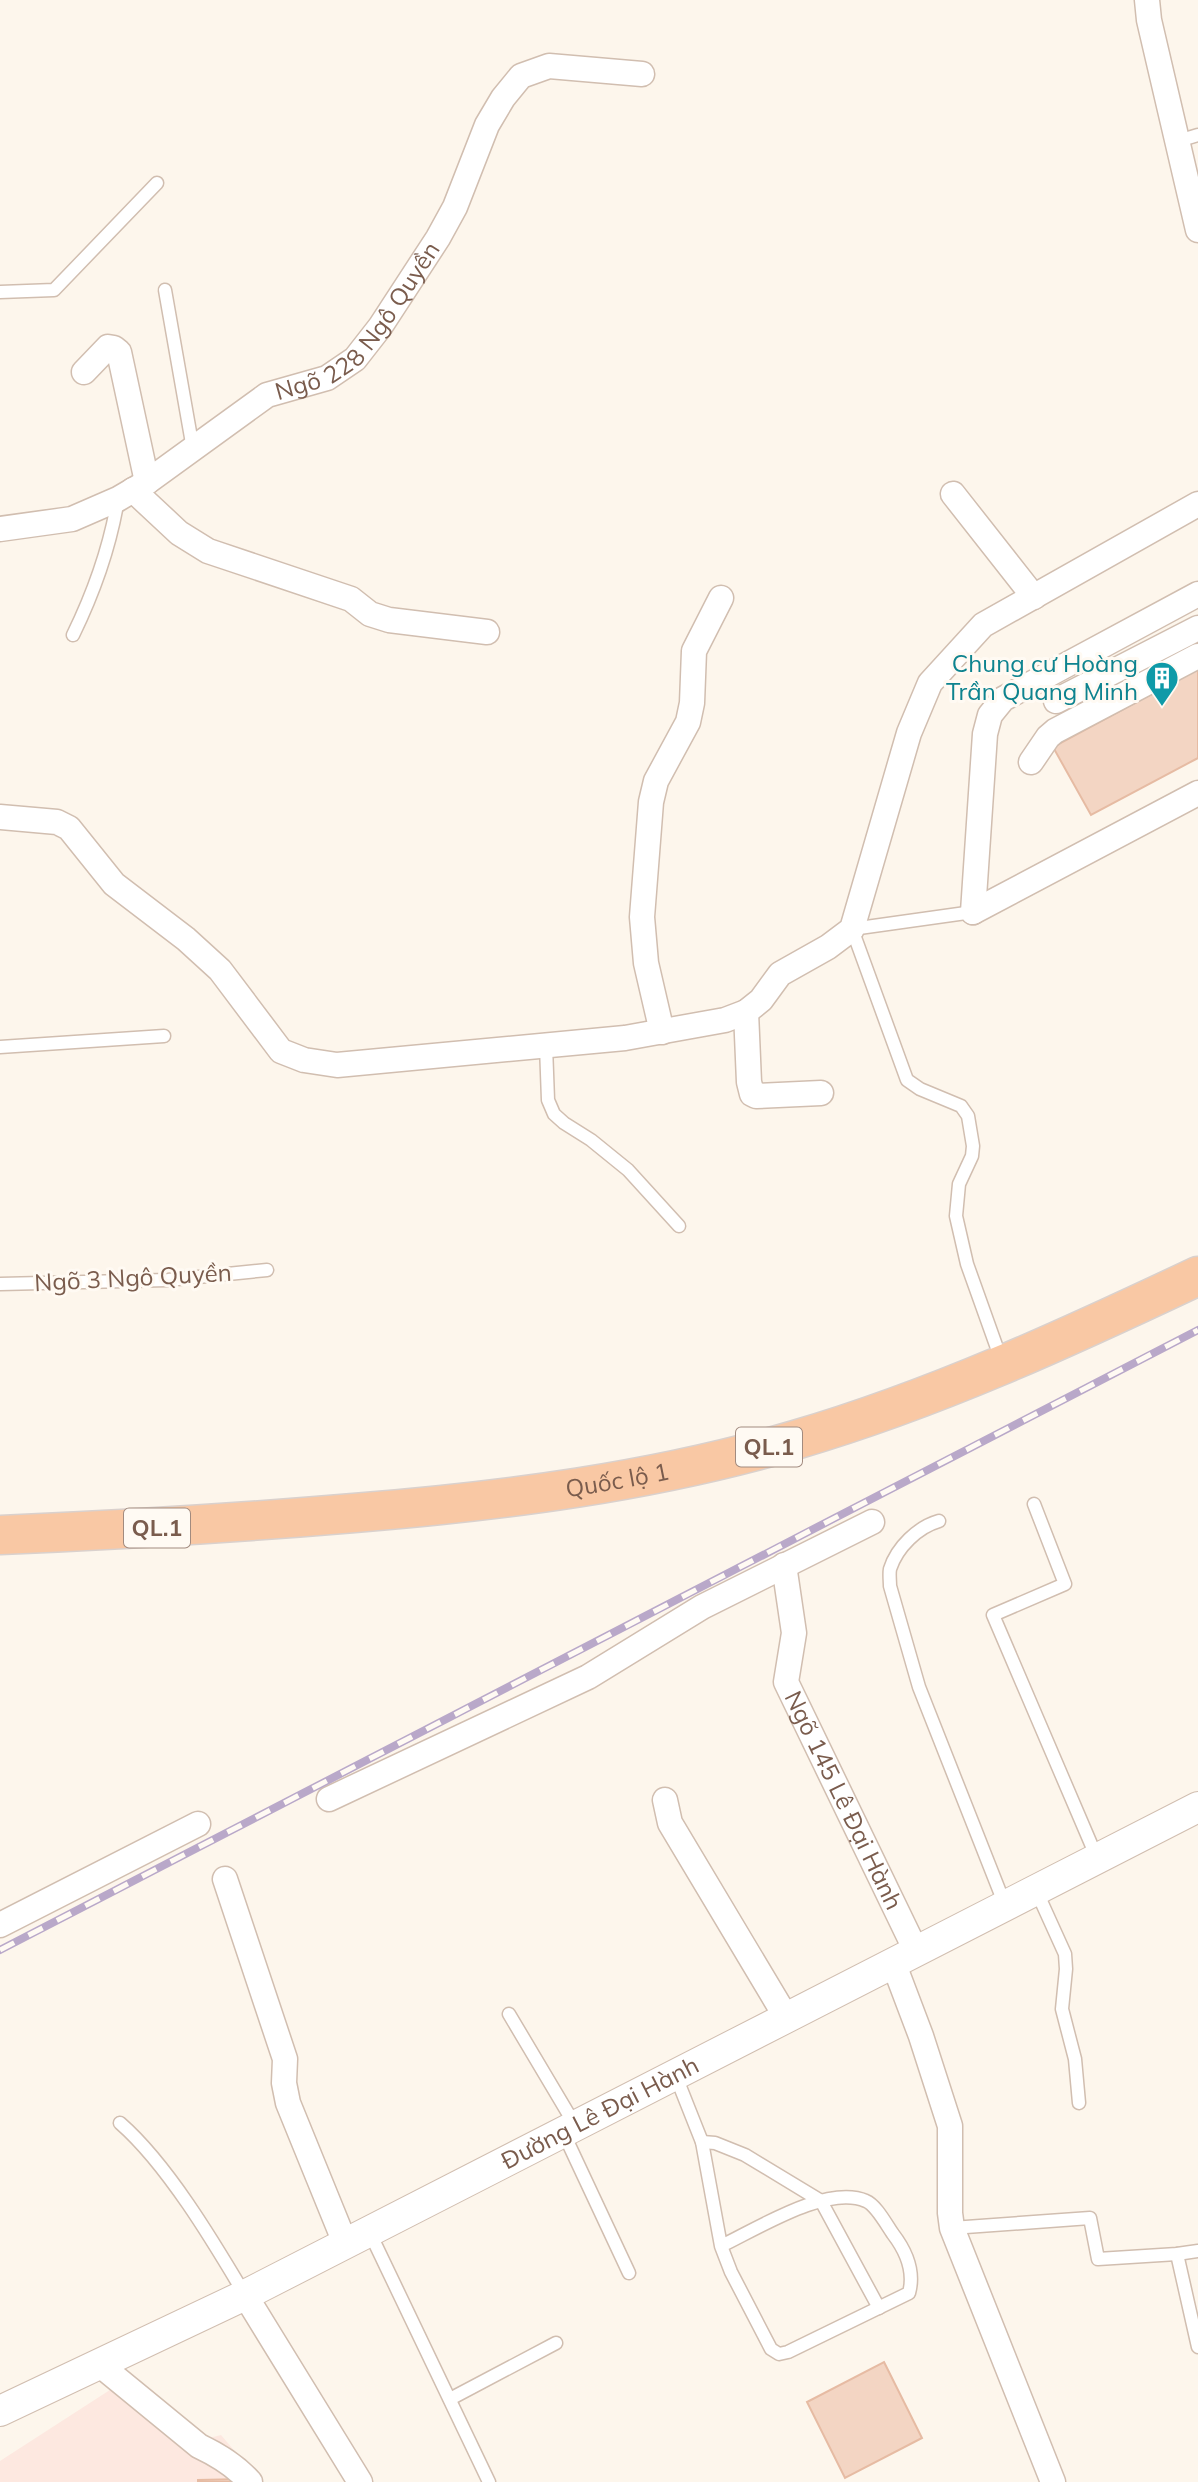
<svg xmlns="http://www.w3.org/2000/svg" width="1198" height="2482" font-family="Mulish,sans-serif">
  <rect width="100%" height="100%" fill="#fdf6ec"/>
  <!-- commercial -->
  <polygon fill="#fde8e0" points="130,2377 205,2439 221,2435 261,2482 0,2482 0,2461"/>
  <!-- building -->
  <g fill="#f3d5c3" stroke="#e6bba3" stroke-width="2">
    <polygon points="1198,669 1198,758 1091,815 1053,747"/>
    <polygon points="884,2362 922,2438 845,2478 807,2402"/>
    <polygon points="245,2479 248,2482 198,2482 198,2480"/>
  </g>
  <g fill="none" stroke-linecap="round" stroke-linejoin="round">
    <defs>
      <g id="service">
        <polyline points="1178,141 1198,135"/>
        <polyline points="165,290 193,449"/>
        <polyline points="0,292 54,290 157,183"/>
        <path d="M73 635C94 592 110 547 118 499"/>
        <polyline points="973,912 852,929 907,1080 920,1089 961,1106 968,1116 973,1146 972,1156 959,1184 956,1216 967,1264 1002,1362"/>
        <polyline points="546,1046 548,1100 554,1114 564,1123 591,1140 628,1170 679,1226"/>
        <polyline points="0,1047 164,1036"/>
        <polyline points="0,1284 168,1280 267,1270"/>
        <polyline points="1034,1504 1065,1584 993,1615 1097,1858"/>
        <path d="M939 1521C918 1527 897 1547 890 1569 889 1574 890 1581 890 1586L919 1687 1005 1905"/>
        <polyline points="1036,1890 1065,1954 1066,1969 1062,2009 1075,2059 1079,2103"/>
        <polyline points="509,2014 575,2125"/>
        <path d="M675 2074 702 2142 721 2246 731 2272 771 2349 779 2354 788 2352 909 2293C915 2271 906 2251 893 2234 886 2224 876 2205 866 2201 827 2184 757 2229 721 2246"/>
        <path d="M120 2123C167 2164 213 2241 245 2295"/>
        <polyline points="563,2132 629,2273"/>
        <polyline points="702,2142 715,2143 745,2155 821,2201 879,2308"/>
        <polyline points="952,2228 1090,2218 1098,2259 1177,2254 1198,2251"/>
        <polyline points="369,2231 489,2482"/>
        <polyline points="1177,2254 1198,2347"/>
        <polyline points="450,2399 556,2343"/>
      </g>
      <g id="minor">
        <polyline points="1147,0 1149,20 1198,230"/>
        <polyline points="84,372 108,347 114,348 119,352 147,482"/>
        <polyline points="133,490 179,533 208,551 351,599 370,614 389,620 487,632"/>
        <polyline points="953,494 1034,597"/>
        <path id="s1" d="M0 529 72 519 118 499 147 482 267 395 327 378 355 359 380 327 438 238 455 207 487 125 503 98 521 76 549 66 642 74"/>
        <polyline points="1056,701 1198,628"/>
        <polyline points="1031,762 1048,737 1055,731 1198,656"/>
        <polyline points="0,817 57,822 69,828 114,884 186,939 220,970 281,1051 304,1060 337,1065 625,1038 725,1020 746,1012 761,1000 780,974 828,947 852,929 909,733 930,683 983,625 1198,504"/>
        <polyline points="973,912 985,734 990,715 1003,699 1198,594"/>
        <polyline points="973,912 1198,793"/>
        <polyline points="746,1012 749,1082 752,1094 756,1096 821,1093"/>
        <polyline points="662,1032 646,963 642,917 651,802 656,781 688,722 692,703 694,651 721,598"/>
        <path id="s2" d="M784 1565 794 1633 786 1682 916 1951"/>
        <polyline points="329,1799 588,1677 702,1607 872,1522"/>
        <polyline points="665,1800 670,1823 786,2017"/>
        <polyline points="225,1879 285,2059 284,2083 288,2103 345,2243"/>
        <polyline points="0,1925 198,1824"/>
        <polyline points="893,1962 921,2036 950,2126 950,2213 952,2228 1053,2482"/>
        <polyline points="245,2295 360,2482"/>
        <path d="M99 2364 199 2446C218 2455 236 2466 250 2482"/>
      </g>
      <g id="tertiary">
        <path id="s3" d="M0 2411 245 2295 1198 1807"/>
      </g>
      <g id="trunk">
        <path id="s4" d="M0 1535C118 1530 236 1523 354 1513 503 1501 652 1482 795 1440 935 1399 1067 1338 1198 1276"/>
      </g>
    </defs>
    <!-- service casing -->
    <use href="#service" stroke="#d1beb0" stroke-width="15"/>
    <!-- minor casing -->
    <use href="#minor" stroke="#d1beb0" stroke-width="27"/>
    <!-- tertiary casing -->
    <use href="#tertiary" stroke="#d1beb0" stroke-width="32"/>
    <!-- trunk casing -->
    <use href="#trunk" stroke="#dad1cd" stroke-width="41"/>
    <!-- service -->
    <use href="#service" stroke="#fff" stroke-width="12"/>
    <!-- minor -->
    <use href="#minor" stroke="#fff" stroke-width="24"/>
    <!-- tertiary -->
    <use href="#tertiary" stroke="#fff" stroke-width="30"/>
    <!-- trunk -->
    <use href="#trunk" stroke="#f9c8a4" stroke-width="38"/>
    <defs>
      <polyline id="rail" points="0,1950 1198,1330"/>
    </defs>
    <!-- rail casing -->
    <use href="#rail" stroke="#b9a8c9" stroke-width="8"/>
    <!-- rail -->
    <use href="#rail" stroke="#fffaf3" stroke-width="5" stroke-dasharray="16" stroke-linecap="butt"/>
  </g>
  <!-- icons -->
  <defs>
    <symbol id="building-pin" viewBox="-11 -11 22 30"><path d="M0 17L-7.5 6A9.5 9.5 0 1 1 7.5 6Z" fill="#0f9aa8" stroke="#fffaf3"/><path d="M-4-6H4V6H1V3H-1V6H-4ZM-2.5-4.3h1.7v1.8h-1.7ZM.8-4.3h1.7v1.8H.8ZM-2.5-1h1.7V.8h-1.7ZM.8-1h1.7V.8H.8Z" fill="#fff"/></symbol>
  </defs>
  <g fill-rule="evenodd">
    <use href="#building-pin" x="1143" y="659" width="38" height="52"/>
  </g>
  <g text-anchor="middle" stroke-width="6" stroke-linejoin="round" paint-order="stroke">
    <!-- shield labels -->
    <g fill="#fffaf3" stroke="#a28b7f" stroke-width="2">
      <rect x="736" y="1427.5" width="66" height="39" rx="5"/>
      <rect x="124" y="1508.5" width="66" height="39" rx="5"/>
    </g>
    <g font-size="23" font-weight="bold" fill="#7a5c4d">
      <text x="769" y="1455">QL.1</text>
      <text x="157" y="1536">QL.1</text>
    </g>
    <!-- street labels -->
    <g font-size="24" fill="#7a5c4d" stroke="#fffaf3">
      <text dy="8" stroke="none"><textPath href="#s1" startOffset="427">Ngõ 228 Ngô Quyền</textPath></text>
      <text transform="translate(133 1278) rotate(-3)" y="8">Ngõ 3 Ngô Quyền</text>
      <text dy="8" stroke="none"><textPath href="#s4" startOffset="620">Quốc lộ 1</textPath></text>
      <text dy="8" stroke="none"><textPath href="#s2" startOffset="250">Ngõ 145 Lê Đại Hành</textPath></text>
      <text dy="8" stroke="none"><textPath href="#s3" startOffset="670">Đường Lê Đại Hành</textPath></text>
    </g>
    <!-- culture labels -->
    <g font-size="24" fill="#0d838f" stroke="#fffaf3" text-anchor="end">
      <text x="1138" y="672">Chung cư Hoàng<tspan x="1138" dy="28">Trần Quang Minh</tspan></text>
    </g>
  </g>
</svg>
